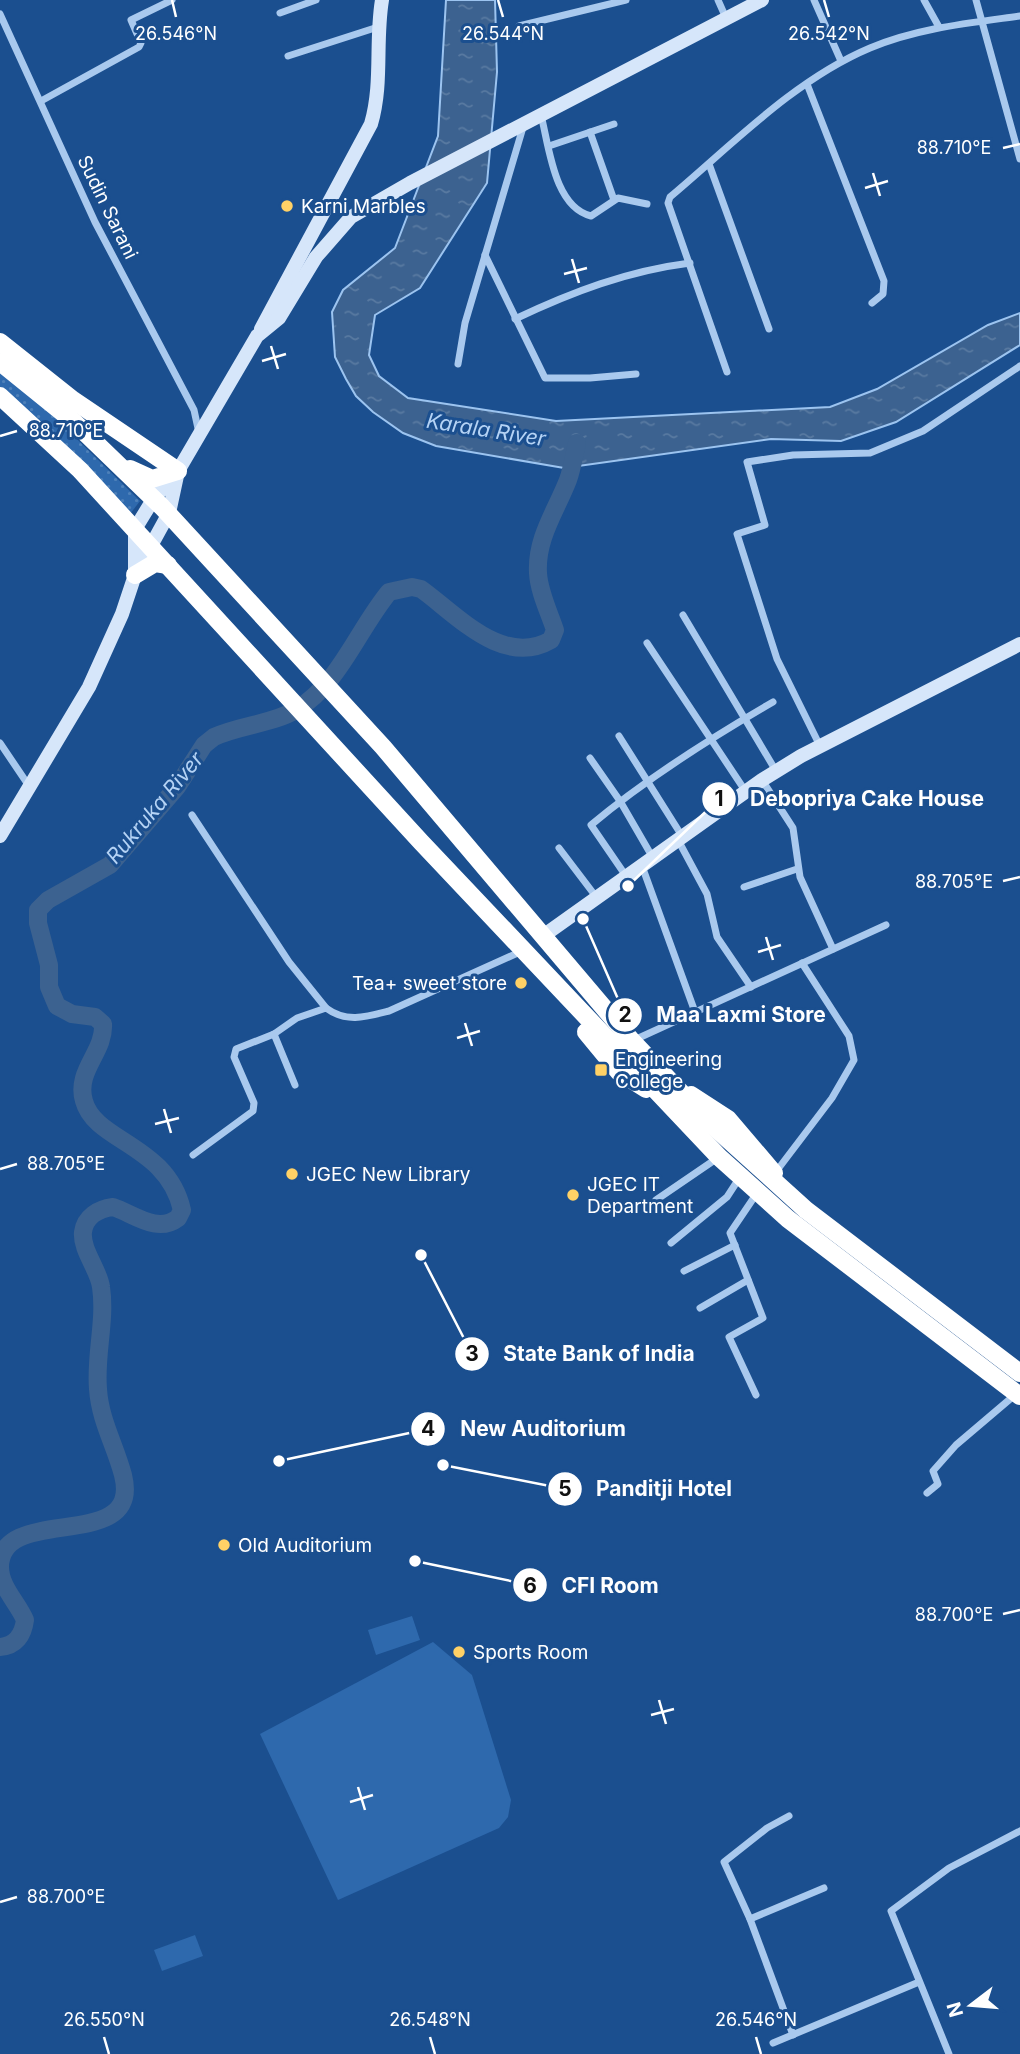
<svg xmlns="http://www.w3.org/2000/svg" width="1020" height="2054" font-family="Inter,sans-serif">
  <defs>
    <pattern id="grass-dots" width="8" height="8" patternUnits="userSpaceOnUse" patternTransform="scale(1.75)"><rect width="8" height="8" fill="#2e69ad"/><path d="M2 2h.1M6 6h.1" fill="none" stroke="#4d80b9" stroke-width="1.8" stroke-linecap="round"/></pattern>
    <pattern id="water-ripples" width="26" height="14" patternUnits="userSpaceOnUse" patternTransform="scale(1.75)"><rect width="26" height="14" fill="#3c6290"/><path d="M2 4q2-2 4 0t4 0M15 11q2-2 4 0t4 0" fill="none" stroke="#597aa1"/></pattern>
  </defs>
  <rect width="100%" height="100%" fill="#1b4f8f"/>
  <!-- grass -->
  <polygon fill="url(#grass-dots)" points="0,370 32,395 140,501 130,514 0,390"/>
  <!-- pitch -->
  <g fill="#2e69ad">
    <polygon points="412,1616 420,1640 376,1655 368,1630"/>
    <polygon points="433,1642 472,1675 511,1800 508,1817 499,1828 338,1900 260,1734"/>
    <polygon points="195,1935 203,1956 162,1971 154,1950"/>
  </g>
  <!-- water -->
  <polygon fill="url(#water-ripples)" stroke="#9cc4f0" stroke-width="2" points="446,0 495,0 497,72 487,183 420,288 375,315 369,355 379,376 408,398 556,421 830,407 877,389 988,325 1020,313 1020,345 896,422 841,441 771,439 564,468 436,446 403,433 373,412 356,396 346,379 335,357 332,312 343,290 395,248 438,136"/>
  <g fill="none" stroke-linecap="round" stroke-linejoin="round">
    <!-- river -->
    <path stroke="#3c6290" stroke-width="18" d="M0 1647C16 1646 23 1635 25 1620 18 1603 0 1587 0 1567 0 1502 143 1555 123 1475 115 1445 100 1420 98 1389 95 1355 106 1321 101 1287 99 1270 81 1250 83 1232 85 1217 98 1209 113 1207 134 1214 157 1234 178 1218L182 1210C167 1144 95 1142 84 1101 75 1071 105 1052 103 1024L95 1017 72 1014 57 1006 49 987V965L38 923V910L48 900 110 865 177 787 204 745 214 737C240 725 272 724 296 710 340 683 357 631 389 592L412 587 421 589C456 614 503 668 551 640L555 630C549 612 539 592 538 573 536 538 556 511 568 480 572 469 574 456 577 443"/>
    <!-- street -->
    <g stroke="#a9c9ee" stroke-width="7">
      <polyline points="718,0 726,18"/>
      <polyline points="814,0 841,61"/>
      <polyline points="924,0 939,27"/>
      <polyline points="976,0 1020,159"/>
      <polyline points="280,13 316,0"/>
      <polyline points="0,14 95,222 194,410 199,433"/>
      <polyline points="519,26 626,0"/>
      <polyline points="288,56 378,27"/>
      <polyline points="807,84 884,281 883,294 872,303"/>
      <polyline points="41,101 139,47 141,43 131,20 172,0"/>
      <path d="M541 115C549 146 554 207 591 216L618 198 647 204"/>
      <polyline points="590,132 614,200"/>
      <polyline points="549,146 614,124"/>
      <polyline points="709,164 769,329"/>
      <polyline points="485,255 545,378 590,378 636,374"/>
      <path d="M515 319C572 292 627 271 690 263"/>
      <polyline points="458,364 465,323 524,124"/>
      <path d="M727 372 668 203 670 197C732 145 794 80 870 48 918 28 969 23 1020 16"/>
      <polyline points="683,615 776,771"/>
      <polyline points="647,643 746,792"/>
      <polyline points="619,736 682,836"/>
      <polyline points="0,743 29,786"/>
      <polyline points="820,746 777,659 737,534 765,525 747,462 793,455 870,453 923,431 1020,366"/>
      <polyline points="590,758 620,801 653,858"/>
      <polyline points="762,780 793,828 800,877 833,949"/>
      <polyline points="192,815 289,962 326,1008"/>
      <polyline points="678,840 707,894 717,937 751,987"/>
      <polyline points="559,848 597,898"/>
      <polyline points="642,866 695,1012"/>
      <path d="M626 876 591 825C647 778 709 739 773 702"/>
      <polyline points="744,887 797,869"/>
      <polyline points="274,1034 295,1085"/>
      <polyline points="632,1041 886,925"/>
      <path d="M193 1155 253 1111 254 1103 234 1057 236 1049 274 1034 297 1018 326 1008C346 1023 366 1017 389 1011L522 951"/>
      <polyline points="775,1173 832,1098 854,1060 849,1036 802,963"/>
      <polyline points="656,1200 719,1157"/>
      <polyline points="671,1243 727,1197 740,1177"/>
      <polyline points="684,1271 735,1245"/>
      <polyline points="700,1308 748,1280"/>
      <polyline points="756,1395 729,1337 763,1318 730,1233 757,1193"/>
      <polyline points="927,1493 938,1484 933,1471 956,1445 1016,1394"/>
      <polyline points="789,1816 767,1828 724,1862 750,1919 793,2035"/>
      <polyline points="750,1919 824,1888"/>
      <polyline points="773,2043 919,1982"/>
      <polyline points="949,2054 891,1911 949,1868 1020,1831"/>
    </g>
    <!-- secondary -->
    <g stroke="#d6e6fa" stroke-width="14">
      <path d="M261 329 371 124C383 83 375 42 382 0"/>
      <polyline points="178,471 257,336 279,318 316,257 351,217 410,183 762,0"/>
      <polyline points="0,836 89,687 122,614 135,575 169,513 178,471 154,498 135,529 135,575"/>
      <polyline points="543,936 762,780 801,756 1020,644"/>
    </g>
    <!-- highway -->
    <g stroke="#fff" stroke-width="18">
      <polyline points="0,342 73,400 178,471 152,479 130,469"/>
      <polyline points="0,362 73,421 162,507 383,747 632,1041 711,1124 806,1210 1020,1373"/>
      <polyline points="0,396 80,470 421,842 719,1157 788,1219 1020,1396"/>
      <polyline points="135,575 155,563 168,565"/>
      <polyline points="586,1032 619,1072 646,1089"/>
      <polyline points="691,1095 728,1119 774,1173"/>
    </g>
  </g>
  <!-- ticks -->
  <path fill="none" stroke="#fff" stroke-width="2.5" d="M172 0 176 17M498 0 503 17M824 0 829 17M1003 148 1020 144M873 173 880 196M865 188 888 181M572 259 579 283M564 274 587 268M271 346 278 369M262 361 286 354M0 436 17 431M1003 881 1020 877M766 937 773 960M758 952 781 945M465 1023 472 1046M457 1038 480 1031M164 1109 171 1133M155 1124 179 1118M0 1169 17 1164M1003 1614 1020 1610M659 1700 666 1724M651 1715 674 1709M358 1787 365 1810M350 1802 373 1795M0 1902 17 1897M104 2037 109 2054M430 2037 435 2054M756 2037 761 2054"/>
  <!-- markers -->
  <g fill="#ffd166" stroke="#1b4f8f" stroke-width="2.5">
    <circle cx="287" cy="206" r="7"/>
    <circle cx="521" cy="983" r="7"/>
    <rect x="594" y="1063" width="14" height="14" rx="3.5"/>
    <circle cx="292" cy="1174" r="7"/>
    <circle cx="573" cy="1195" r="7"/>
    <circle cx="224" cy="1545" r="7"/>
    <circle cx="459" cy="1652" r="7"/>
  </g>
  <g text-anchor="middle" stroke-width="6" stroke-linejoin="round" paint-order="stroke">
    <!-- poi labels -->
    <g font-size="19" fill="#fff" stroke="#1b4f8f" text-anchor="start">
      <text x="301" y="213">Karni Marbles</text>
      <text x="507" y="990" text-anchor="end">Tea+ sweet store</text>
      <text x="615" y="1066">Engineering<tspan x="615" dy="22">College</tspan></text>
      <text x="306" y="1181">JGEC New Library</text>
      <text x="587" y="1191">JGEC IT<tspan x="587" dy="22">Department</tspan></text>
      <text x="238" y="1552">Old Auditorium</text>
      <text x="473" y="1659">Sports Room</text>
    </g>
    <!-- street labels -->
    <g font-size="19" fill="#fff" stroke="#1b4f8f">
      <text transform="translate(108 207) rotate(64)" y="7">Sudin Sarani</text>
    </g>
    <!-- water labels -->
    <g font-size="21" font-style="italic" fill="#b5d3f5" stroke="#1b4f8f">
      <text transform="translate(486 430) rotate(9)" y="7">Karala River</text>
      <text transform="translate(155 808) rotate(-50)" y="7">Rukruka River</text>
    </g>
  </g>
  <g font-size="18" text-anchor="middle" fill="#fff" stroke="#1b4f8f" stroke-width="6" stroke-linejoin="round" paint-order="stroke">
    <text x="176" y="40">26.546°N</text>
    <text x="503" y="40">26.544°N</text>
    <text x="829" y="40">26.542°N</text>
    <text x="954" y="154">88.710°E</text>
    <text x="66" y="437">88.710°E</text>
    <text x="954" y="888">88.705°E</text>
    <text x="66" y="1170">88.705°E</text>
    <text x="954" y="1621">88.700°E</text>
    <text x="66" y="1903">88.700°E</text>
    <text x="104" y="2026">26.550°N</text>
    <text x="430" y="2026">26.548°N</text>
    <text x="756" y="2026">26.546°N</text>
  </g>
  <!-- callouts -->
  <path fill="none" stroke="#fff" stroke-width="2.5" d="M628 886L719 799M583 919L625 1015M421 1255L472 1354M279 1461L428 1429M443 1465L565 1489M415 1561L530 1585"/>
  <g fill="#fff" stroke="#1b4f8f" stroke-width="2.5">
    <circle cx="628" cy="886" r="7"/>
    <circle cx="583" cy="919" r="7"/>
    <circle cx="421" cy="1255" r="7"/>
    <circle cx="279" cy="1461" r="7"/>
    <circle cx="443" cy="1465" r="7"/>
    <circle cx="415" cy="1561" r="7"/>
    <circle cx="719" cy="799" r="18"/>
    <circle cx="625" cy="1015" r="18"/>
    <circle cx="472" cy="1354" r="18"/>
    <circle cx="428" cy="1429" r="18"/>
    <circle cx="565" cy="1489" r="18"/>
    <circle cx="530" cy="1585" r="18"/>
  </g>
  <g font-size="21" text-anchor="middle" font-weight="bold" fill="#111">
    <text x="719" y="806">1</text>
    <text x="625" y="1022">2</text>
    <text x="472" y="1361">3</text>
    <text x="428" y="1436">4</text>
    <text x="565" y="1496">5</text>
    <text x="530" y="1593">6</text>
  </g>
  <g font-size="21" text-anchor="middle" font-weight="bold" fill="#fff" stroke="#1b4f8f" stroke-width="6" stroke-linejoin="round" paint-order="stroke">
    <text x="867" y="806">Debopriya Cake House</text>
    <text x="741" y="1022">Maa Laxmi Store</text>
    <text x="599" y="1361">State Bank of India</text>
    <text x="543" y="1436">New Auditorium</text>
    <text x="664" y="1496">Panditji Hotel</text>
    <text x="610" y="1593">CFI Room</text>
  </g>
  <!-- north arrow -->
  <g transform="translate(971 2005) rotate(254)" stroke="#1b4f8f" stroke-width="5" paint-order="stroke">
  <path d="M0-5L12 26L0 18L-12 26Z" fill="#ffffff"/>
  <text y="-10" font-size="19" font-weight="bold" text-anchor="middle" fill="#ffffff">N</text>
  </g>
</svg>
